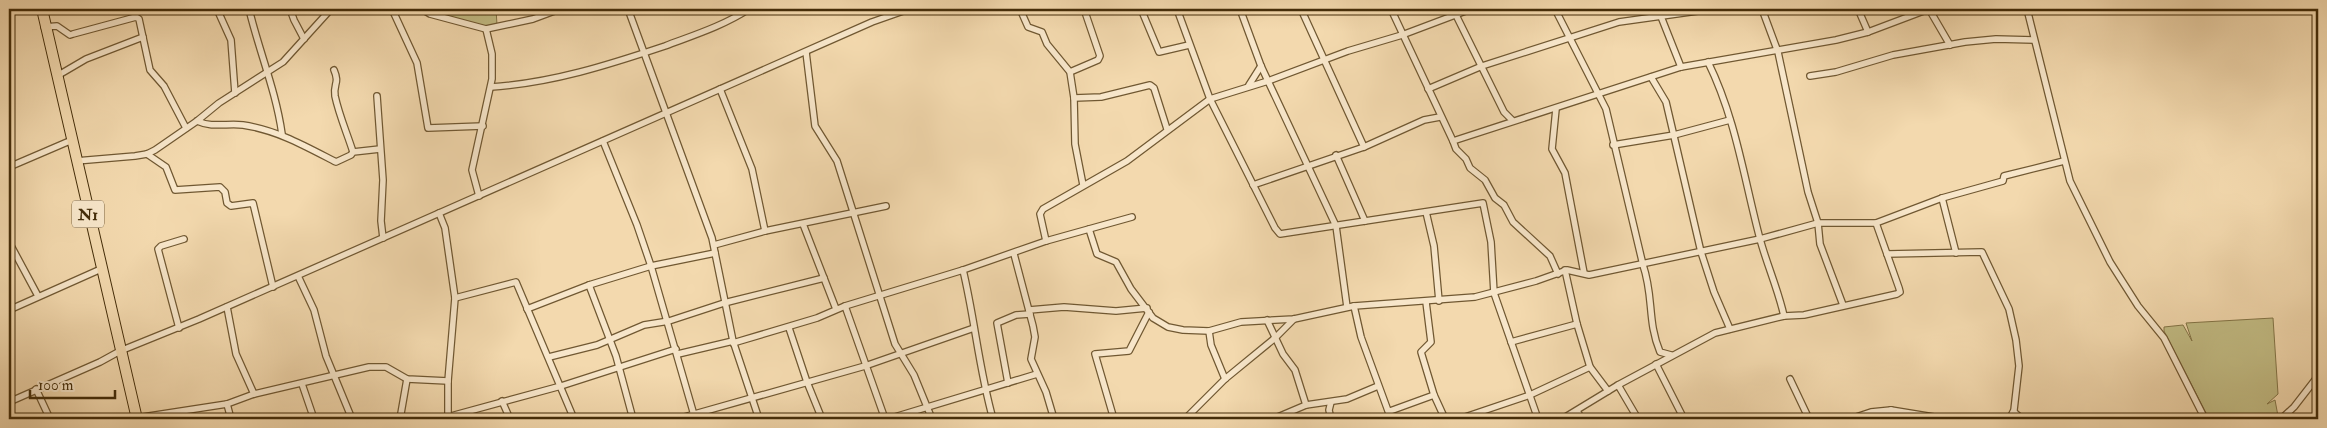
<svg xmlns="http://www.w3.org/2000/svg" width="2327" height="428" font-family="'IM FELL Double Pica',serif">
  <rect width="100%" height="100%" fill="#f3d9ae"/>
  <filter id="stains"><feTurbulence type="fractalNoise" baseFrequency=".004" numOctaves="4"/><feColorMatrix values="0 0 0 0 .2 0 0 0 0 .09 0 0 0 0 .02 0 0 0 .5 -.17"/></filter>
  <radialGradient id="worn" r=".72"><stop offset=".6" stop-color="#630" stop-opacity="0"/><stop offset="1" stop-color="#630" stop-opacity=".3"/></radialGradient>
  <!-- green -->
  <g fill="#c3bd85" stroke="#847547">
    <polygon points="424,9 496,9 497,25 484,27"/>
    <polygon points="2273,318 2278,394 2267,404 2275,400 2278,416 2275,419 2209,419 2164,331 2164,327 2183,325 2192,341 2186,323"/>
  </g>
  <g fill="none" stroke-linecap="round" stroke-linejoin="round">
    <defs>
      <g id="street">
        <polyline points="217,9 231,40 235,93"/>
        <path d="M249 9C259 51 276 91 282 134"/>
        <polyline points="290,9 294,20 304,39"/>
        <polyline points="392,9 417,63 428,128 483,126"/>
        <polyline points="422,9 430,14 486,29 533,19 560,9"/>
        <polyline points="628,9 712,238 733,341 759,419"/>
        <polyline points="1020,9 1028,27 1042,32 1047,44 1070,72 1074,98 1075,144 1083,185"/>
        <polyline points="1141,9 1159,52 1189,45"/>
        <polyline points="1177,9 1210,99 1275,228 1280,234 1483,203 1491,242 1494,293 1538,419"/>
        <polyline points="1240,9 1261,66 1336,226 1347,307"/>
        <polyline points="1301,9 1364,147"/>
        <polyline points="1391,9 1453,141 1681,67 1836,40 1868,32 1929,9"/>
        <polyline points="1453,9 1504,112 1512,120"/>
        <path d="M1555 9 1606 109 1643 265C1654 297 1647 321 1660 352L1671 355"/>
        <polyline points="1658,9 1681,67"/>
        <polyline points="1762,9 1778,52 1808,192 1818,223 1820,244 1843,305"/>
        <polyline points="1858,9 1868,32"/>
        <polyline points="1929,9 1950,45"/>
        <polyline points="2027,9 2070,181 2110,262 2138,306 2164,338 2205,419"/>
        <polyline points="44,27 57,26 70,35 73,34 136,17 139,19 150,70 164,86 186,128"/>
        <polyline points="806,52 815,126 837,161 895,344 914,375 932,419"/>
        <path d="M1708 62C1736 119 1744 179 1760 239 1767 265 1778 289 1784 316"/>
        <path d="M334 70C340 84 333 83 335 96 339 115 347 133 353 152"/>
        <polyline points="1070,72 1098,60 1100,56 1084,9"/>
        <polyline points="57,76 86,59 143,37"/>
        <polyline points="1810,76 1836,72 1893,55 1965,42 1996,39 2034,40"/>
        <polyline points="1651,77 1666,102 1701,252 1714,292 1730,329"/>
        <polyline points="1249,85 1261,66"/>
        <path d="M491 87C552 83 608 65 665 46 694 35 723 26 749 9"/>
        <polyline points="720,89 752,169 765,231"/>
        <polyline points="1428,89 1482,66 1619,22 1712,9"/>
        <polyline points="377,96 383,180 381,221 383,238"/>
        <polyline points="1074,98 1101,97 1150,85 1154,88 1167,129"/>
        <polyline points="1556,109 1552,149 1565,173 1584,273"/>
        <path d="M197 121C212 128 228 123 243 125 277 130 305 146 336 162L351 155 353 152 380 149"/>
        <polyline points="603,141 637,225 651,266 694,415 698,419"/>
        <polyline points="1453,141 1456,149 1466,159 1470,168 1485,180 1495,198 1504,205 1513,222 1550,256 1558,274"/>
        <polyline points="1613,145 1674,135 1730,120"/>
        <polyline points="147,154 166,167 175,190 220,187 225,192 227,203 231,206 253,203 273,287"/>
        <polyline points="1336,155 1365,221"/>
        <polyline points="76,161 135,156 147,154 155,150 197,121 219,103 283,62 331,9"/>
        <polyline points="9,167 72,140"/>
        <polyline points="1253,185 1364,147 1424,120 1440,117"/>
        <polyline points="479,196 472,170 492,79 492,54 486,29"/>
        <polyline points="1942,198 1956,253"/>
        <polyline points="1426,212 1434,246 1439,301"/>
        <polyline points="439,213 445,228 455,298 448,381 448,416"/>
        <polyline points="803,224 836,309"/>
        <polyline points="1089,229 1097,254 1116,262 1131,289 1153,318 1168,327 1183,330 1209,331 1241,322 1294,319 1354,306 1475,297 1536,281 1567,270 1589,275 1760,239 1818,223 1876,223 1942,198 2003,181 2004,176 2064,161"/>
        <polyline points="1046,241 1040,214 1043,209 1127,161 1210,99 1268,81 1348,51 1402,35 1471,9"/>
        <polyline points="9,242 38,296"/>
        <polyline points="714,245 765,231 886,206"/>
        <polyline points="1014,254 1033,326 1035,337 1031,359 1046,392 1054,419"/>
        <path d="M963 270C975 320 979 370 993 419"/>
        <polyline points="1565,270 1577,324 1590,367 1608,391"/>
        <polyline points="298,276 314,310 326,356 352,419"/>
        <polyline points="589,285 616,356 633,419"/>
        <polyline points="455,298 516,282 574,419"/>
        <polyline points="1426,302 1431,342 1421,352 1434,395 1445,419"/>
        <polyline points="845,306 885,419"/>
        <polyline points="1354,306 1361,337 1391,419"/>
        <polyline points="227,307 236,354 254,394"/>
        <polyline points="527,309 589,285 651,266 715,253"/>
        <polyline points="9,310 101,269"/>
        <polyline points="1029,310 1064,307 1116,311 1147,308"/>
        <polyline points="1267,320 1283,354 1295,370 1306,405"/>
        <polyline points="179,328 158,249 161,246 184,239"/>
        <polyline points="789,328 807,382 822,419"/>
        <polyline points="1209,331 1211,345 1225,379"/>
        <polyline points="1511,342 1577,324"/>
        <polyline points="733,343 817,318 845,306 963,270 1046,241 1132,217"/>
        <polyline points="678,354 733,341"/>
        <polyline points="549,357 597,345 644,325 669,321 724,303 824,278"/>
        <polyline points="1656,364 1684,419"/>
        <polyline points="1790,379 1809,419"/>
        <polyline points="1008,383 997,323 1016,315 1030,314"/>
        <polyline points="302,384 314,419"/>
        <polyline points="1618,385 1638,419"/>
        <polyline points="36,389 50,419"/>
        <polyline points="502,401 510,419"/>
        <polyline points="9,402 100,362 120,351 199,319 872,22 909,9"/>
        <polyline points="227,404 231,419"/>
        <polyline points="1891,410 1893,419"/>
        <polyline points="1390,411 1434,395"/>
        <polyline points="1577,411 1582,419"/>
        <polyline points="2014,412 2022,419"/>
        <polyline points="136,418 227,404 254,394 369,367 386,367 407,379 448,381"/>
        <polyline points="400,419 407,379"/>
        <polyline points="440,419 561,386 676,349"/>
        <polyline points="677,419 865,366 974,328"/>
        <polyline points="888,419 1037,374"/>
        <polyline points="1114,419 1095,354 1129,351 1149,312"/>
        <polyline points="1185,419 1225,379 1275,338 1294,319"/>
        <polyline points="1273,419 1306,405 1347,399 1378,386"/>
        <polyline points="1331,419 1329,410 1331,402"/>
        <polyline points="1459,419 1530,395 1590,367"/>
        <polyline points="1562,419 1618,385 1715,333 1784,316 1804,315 1897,294 1900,292 1899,288 1876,223"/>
        <polyline points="1850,419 1871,412 1891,410 1946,419 2007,418 2011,416 2014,410 2019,366 2016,340 2009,309 1982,252 1887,254"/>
        <polyline points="2281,419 2294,407 2318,376"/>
      </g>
      <polyline id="highway" points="42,9 137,419"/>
    </defs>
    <!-- street casing -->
    <use href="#street" stroke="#705832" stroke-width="8"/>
    <!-- highway casing -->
    <use href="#highway" stroke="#442d09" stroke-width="12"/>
    <!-- street -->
    <use href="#street" stroke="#f7e6ca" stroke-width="5.5"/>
    <!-- highway -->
    <use href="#highway" stroke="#f3d9ae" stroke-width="10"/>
  </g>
  <g text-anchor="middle" stroke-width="4" stroke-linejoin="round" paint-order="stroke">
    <!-- shield labels -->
    <rect fill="#f7e6ca" stroke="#7a6443" stroke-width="1" x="72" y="200.5" width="32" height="27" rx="4"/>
    <g font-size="16" font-weight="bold" fill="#442d09">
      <text x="88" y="220">N1</text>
    </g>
  </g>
  <!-- margin -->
  <rect width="2327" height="428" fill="none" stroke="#f3d9ae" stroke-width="30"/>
  <rect x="10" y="10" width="2307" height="408" fill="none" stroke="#442d09" stroke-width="2.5"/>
  <rect x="15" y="15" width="2297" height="398" fill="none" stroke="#442d09"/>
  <!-- scale -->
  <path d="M30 390v8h85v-8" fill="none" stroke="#442d09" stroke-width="2.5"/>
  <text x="38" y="390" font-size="15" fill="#442d09" stroke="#f7e6ca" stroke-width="4" paint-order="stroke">100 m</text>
  <rect width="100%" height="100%" filter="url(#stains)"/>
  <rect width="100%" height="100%" fill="url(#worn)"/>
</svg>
